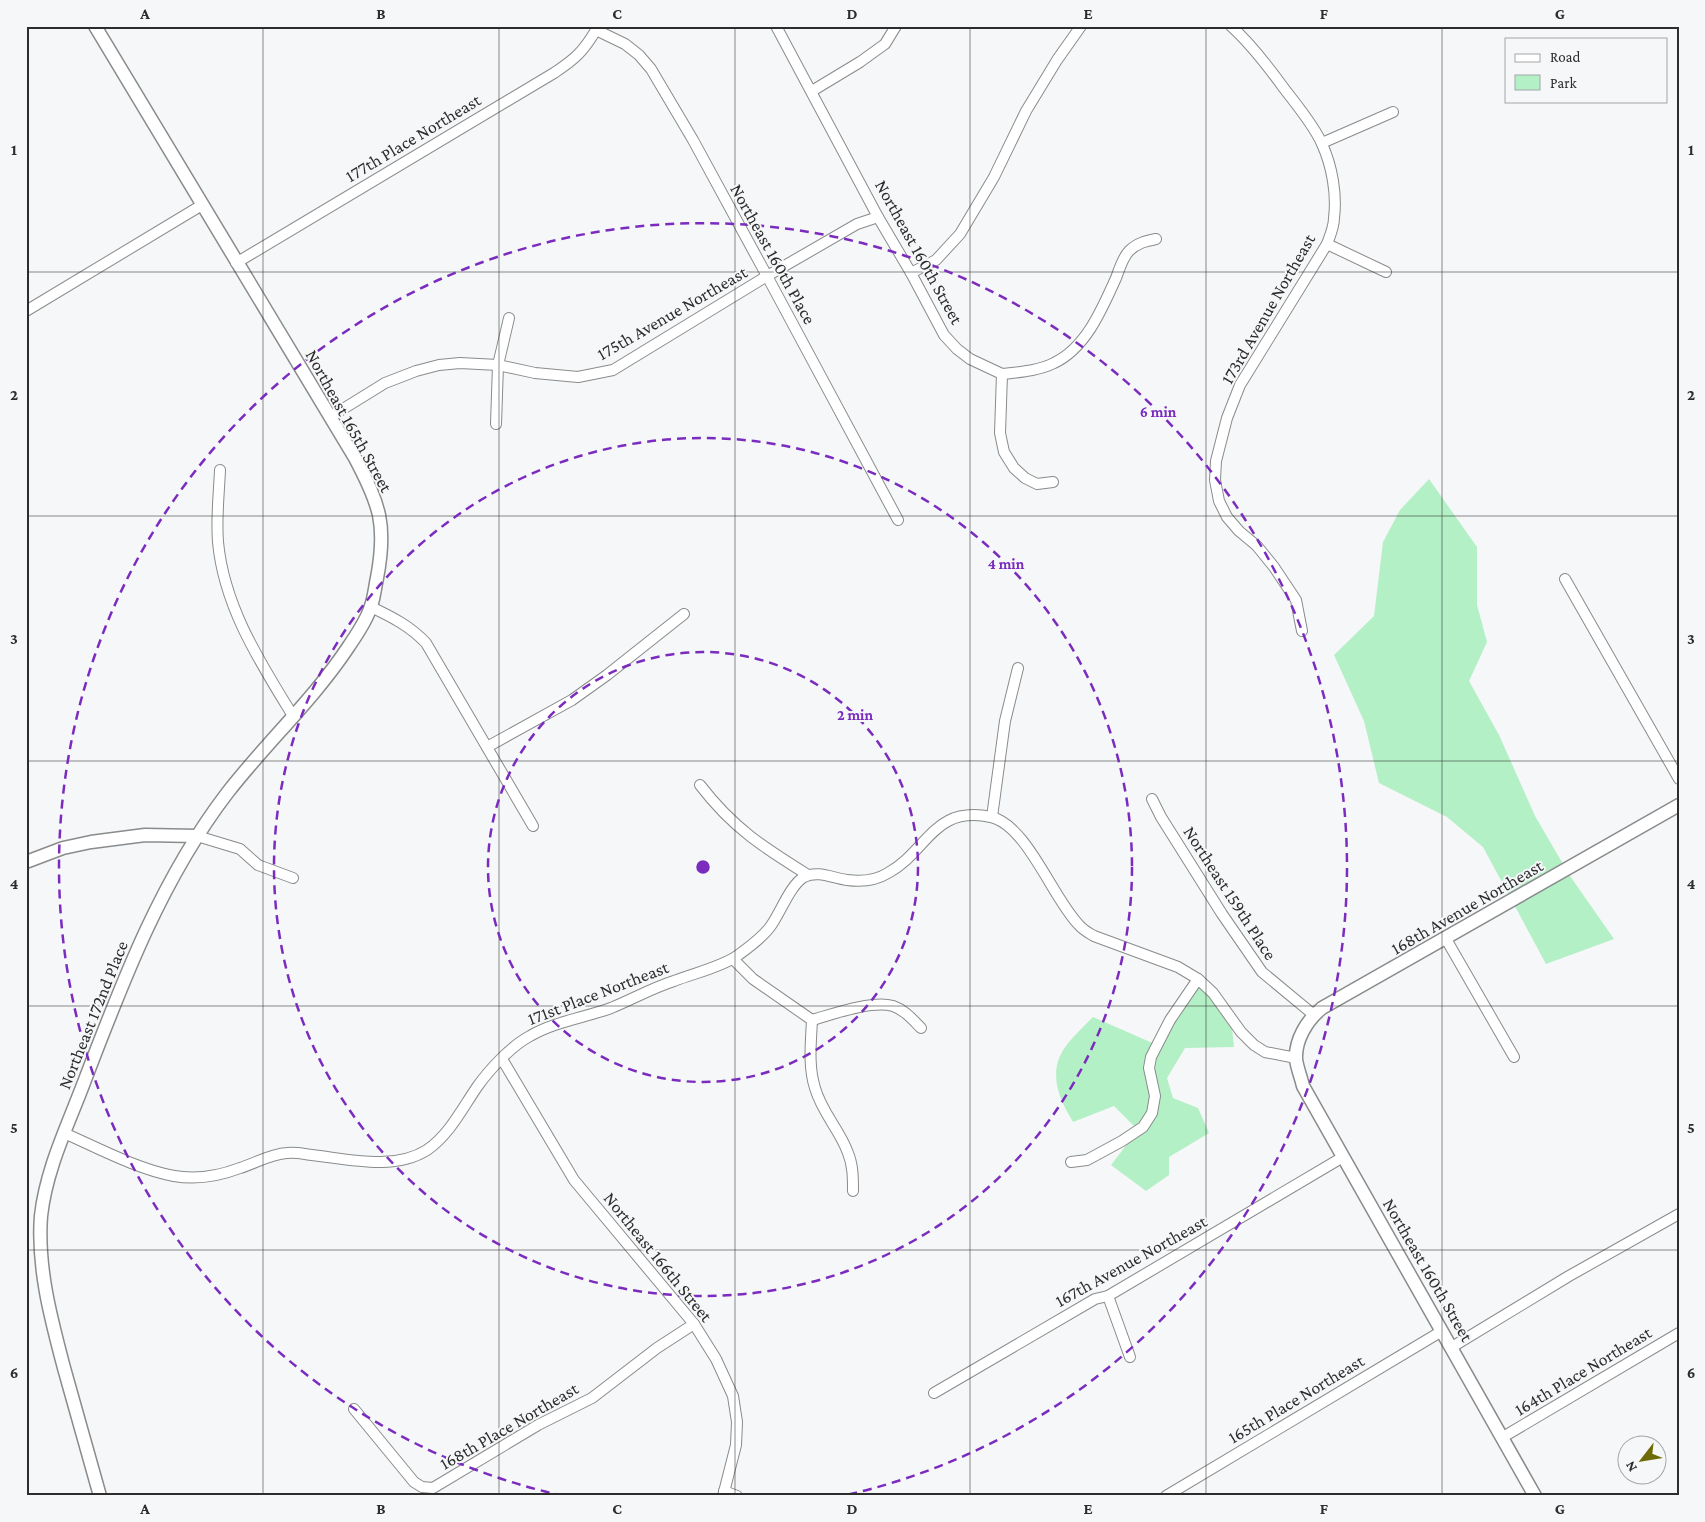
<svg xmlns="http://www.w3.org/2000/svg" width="1705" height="1522" font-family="'Crimson Pro',serif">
  <rect width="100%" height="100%" fill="#f5f7f8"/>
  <!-- green -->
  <g fill="#b4f0c6">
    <polygon points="1429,479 1477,547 1477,605 1487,642 1469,681 1499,735 1535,816 1570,876 1614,939 1546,964 1483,847 1447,817 1379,783 1364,721 1334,655 1374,616 1383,542 1400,510"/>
    <path d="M1198 979 1231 1019 1234 1047 1185 1048 1167 1078 1173 1098 1198 1108 1209 1133 1169 1157V1175L1146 1191 1111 1165 1138 1130 1114 1106 1073 1122C1068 1113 1062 1103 1059 1093 1048 1056 1070 1041 1093 1017L1157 1045Z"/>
  </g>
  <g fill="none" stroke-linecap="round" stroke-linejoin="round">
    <defs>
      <g id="minor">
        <polyline points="597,26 596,30 625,44 639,55 651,69 693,140 767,276 898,520"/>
        <polyline points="776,26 878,217 911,273 944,335 957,349 970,359 1002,374 1000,433 1004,452 1014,468 1025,478 1037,484 1053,482"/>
        <path d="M1231 26C1251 44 1267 65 1283 87 1295 103 1314 125 1322 144 1332 166 1337 194 1334 218 1334 227 1330 236 1327 244L1240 385 1227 418 1216 461 1215 480 1219 501 1227 517 1239 531 1257 546 1274 567 1296 600 1302 631"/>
        <polyline points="812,91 860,62 885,44 896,26"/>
        <polyline points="1322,143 1393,112"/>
        <polyline points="1327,244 1386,272"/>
        <path d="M236 263 554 73C575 59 583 52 596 30"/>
        <polyline points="911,273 936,260 960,234 994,177 1026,111 1057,60 1081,26"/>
        <polyline points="26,311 202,205"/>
        <path d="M1002 374C1019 372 1038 371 1054 363 1086 348 1102 309 1116 278 1119 270 1123 257 1129 251 1137 243 1146 241 1156 239"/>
        <polyline points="330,417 385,383 416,371 439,365 460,363 498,365 535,373 578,377 613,370 767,276 857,224 878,217"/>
        <polyline points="496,424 498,365 509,318"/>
        <path d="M220 470C219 494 216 518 218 542 224 607 260 662 293 716"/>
        <polyline points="1565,579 1679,779"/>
        <path d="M371 607C392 617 410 626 426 643L533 826"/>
        <polyline points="487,747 572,700 607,675 684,614"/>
        <path d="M700 785C733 828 763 847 808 875"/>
        <polyline points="1152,799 1161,817 1222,914 1262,972 1314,1015"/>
        <polyline points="992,817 1005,721 1018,668"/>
        <polyline points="197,836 240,849 258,865 293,878"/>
        <polyline points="1446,939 1514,1057"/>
        <path d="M733 959 753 979 812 1020C811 1042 808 1066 815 1088 822 1113 840 1130 848 1153 853 1165 853 1178 853 1191"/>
        <path d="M812 1020C833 1014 872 1000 893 1006 905 1010 913 1020 921 1028"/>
        <polyline points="502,1059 574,1180 694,1324 716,1359 733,1396 737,1422 736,1445 723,1496"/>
        <path d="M64 1133C98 1148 137 1169 174 1176 197 1180 219 1176 240 1168 256 1163 270 1154 287 1153 295 1152 304 1154 312 1155 348 1159 394 1171 427 1150 449 1135 462 1109 477 1087 489 1070 511 1046 530 1036 556 1021 584 1018 611 1008 633 999 652 988 674 981 694 973 719 968 737 956 749 947 761 939 770 927 780 914 790 885 804 877 818 870 832 878 847 880 862 882 875 881 888 873 928 851 933 805 991 817 1027 825 1053 899 1079 925 1083 930 1089 933 1094 936L1178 967 1198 979 1213 993 1241 1032 1254 1045 1265 1052 1296 1058"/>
        <polyline points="1071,1162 1087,1160 1122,1141 1143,1127 1152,1113 1155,1096 1149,1068 1151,1057 1170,1020 1198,979"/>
        <polyline points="1108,1296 1130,1357"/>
        <polyline points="1452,1347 1569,1276 1679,1214"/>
        <polyline points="934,1393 1095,1299 1108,1296 1343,1157"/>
        <polyline points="354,1409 414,1482 422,1487 433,1488 538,1425 592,1398 657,1348 694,1324"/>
        <polyline points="1503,1437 1679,1333"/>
        <polyline points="724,1491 737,1496"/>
        <polyline points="1166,1496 1442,1331"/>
      </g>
      <g id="tertiary">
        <path d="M95 26 355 458C380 505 387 525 377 578 375 587 374 598 371 606 367 620 357 634 349 646 314 699 267 742 228 792 161 879 122 983 83 1085 67 1127 46 1170 41 1216 37 1267 51 1319 64 1368 76 1411 88 1453 100 1496"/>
        <polyline points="26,862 63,848 91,842 145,835 197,836"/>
        <path d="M1535 1496 1303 1086C1301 1077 1297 1068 1296 1059 1295 1040 1307 1020 1322 1008L1679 805"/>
      </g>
    </defs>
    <!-- minor casing -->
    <use href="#minor" stroke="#898b8c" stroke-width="12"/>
    <!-- tertiary casing -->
    <use href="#tertiary" stroke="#898b8c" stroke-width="15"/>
    <!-- minor -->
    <use href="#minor" stroke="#fff" stroke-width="10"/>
    <!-- tertiary -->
    <use href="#tertiary" stroke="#fff" stroke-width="12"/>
  </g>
  <!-- grid -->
  <path fill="none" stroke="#2d2d2e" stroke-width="1" stroke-opacity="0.55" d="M263 26V1496M499 26V1496M735 26V1496M970 26V1496M1206 26V1496M1442 26V1496M26 272H1679M26 516H1679M26 761H1679M26 1006H1679M26 1250H1679"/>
  <!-- distance rings -->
  <g fill="none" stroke="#7b2cbf" stroke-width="2.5" stroke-dasharray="9 6">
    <circle cx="703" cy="867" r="215"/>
    <circle cx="703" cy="867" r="429"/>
    <path d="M564 1496A644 644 0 1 1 842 1496"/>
  </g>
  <g text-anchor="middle" stroke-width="4" stroke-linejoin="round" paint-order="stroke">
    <!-- street labels -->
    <g font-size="18" fill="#2d2d2e" stroke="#f5f7f8">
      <text transform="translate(413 138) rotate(-31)" y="6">177th Place Northeast</text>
      <text transform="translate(919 252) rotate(61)" y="6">Northeast 160th Street</text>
      <text transform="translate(773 254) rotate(61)" y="6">Northeast 160th Place</text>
      <text transform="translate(1268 309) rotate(-60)" y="6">173rd Avenue Northeast</text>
      <text transform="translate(672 313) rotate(-30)" y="6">175th Avenue Northeast</text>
      <text transform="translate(349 421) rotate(61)" y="6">Northeast 165th Street</text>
      <text transform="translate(1230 893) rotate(57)" y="6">Northeast 159th Place</text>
      <text transform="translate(1467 907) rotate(-30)" y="6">168th Avenue Northeast</text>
      <text transform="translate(598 993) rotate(-21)" y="6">171st Place Northeast</text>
      <text transform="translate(93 1015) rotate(-68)" y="6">Northeast 172nd Place</text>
      <text transform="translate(658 1257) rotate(51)" y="6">Northeast 166th Street</text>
      <text transform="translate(1131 1261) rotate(-29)" y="6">167th Avenue Northeast</text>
      <text transform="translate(1428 1270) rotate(60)" y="6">Northeast 160th Street</text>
      <text transform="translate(1583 1371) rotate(-31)" y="6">164th Place Northeast</text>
      <text transform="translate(1296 1399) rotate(-31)" y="6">165th Place Northeast</text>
      <text transform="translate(509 1426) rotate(-30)" y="6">168th Place Northeast</text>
    </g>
  </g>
  <circle cx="703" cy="867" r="8" fill="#7b2cbf" stroke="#f5f7f8" stroke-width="2.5"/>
  <g font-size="15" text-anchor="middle" font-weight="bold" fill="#7b2cbf" stroke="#f5f7f8" stroke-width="4" stroke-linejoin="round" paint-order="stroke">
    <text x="1158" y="417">6 min</text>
    <text x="1006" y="569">4 min</text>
    <text x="855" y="720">2 min</text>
  </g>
  <!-- border -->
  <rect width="1705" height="1522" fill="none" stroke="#f5f7f8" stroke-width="55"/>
  <!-- legend -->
  <rect x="1505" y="38" width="162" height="65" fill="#f5f7f8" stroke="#a5a6a7"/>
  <rect x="1515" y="54" width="25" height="8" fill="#ffffff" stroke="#a5a6a7"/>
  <text x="1550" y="62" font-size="15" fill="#2d2d2e">Road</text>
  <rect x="1515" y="75" width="25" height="15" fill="#b4f0c6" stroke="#a5a6a7"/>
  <text x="1550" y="88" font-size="15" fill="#2d2d2e">Park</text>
  <!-- north arrow -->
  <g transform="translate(1642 1460) rotate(239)"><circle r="24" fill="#f5f7f8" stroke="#a5a6a7"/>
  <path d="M0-4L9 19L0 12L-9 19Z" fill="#6e6a05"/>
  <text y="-8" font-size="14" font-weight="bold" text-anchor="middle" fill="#2d2d2e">N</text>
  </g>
  <rect x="28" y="28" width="1650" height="1466" fill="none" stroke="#2d2d2e" stroke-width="2"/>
  <g font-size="16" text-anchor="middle" font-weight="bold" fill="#2d2d2e">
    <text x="145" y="19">A</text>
    <text x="381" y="19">B</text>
    <text x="617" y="19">C</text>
    <text x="852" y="19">D</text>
    <text x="1088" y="19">E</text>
    <text x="1324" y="19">F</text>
    <text x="1560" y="19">G</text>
    <text x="14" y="155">1</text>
    <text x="1691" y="155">1</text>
    <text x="14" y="400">2</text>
    <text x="1691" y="400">2</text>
    <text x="14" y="644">3</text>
    <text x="1691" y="644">3</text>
    <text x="14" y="889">4</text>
    <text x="1691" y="889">4</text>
    <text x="14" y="1133">5</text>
    <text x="1691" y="1133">5</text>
    <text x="14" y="1378">6</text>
    <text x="1691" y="1378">6</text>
    <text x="145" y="1514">A</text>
    <text x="381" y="1514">B</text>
    <text x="617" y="1514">C</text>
    <text x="852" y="1514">D</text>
    <text x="1088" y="1514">E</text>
    <text x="1324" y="1514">F</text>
    <text x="1560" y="1514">G</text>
  </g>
</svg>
